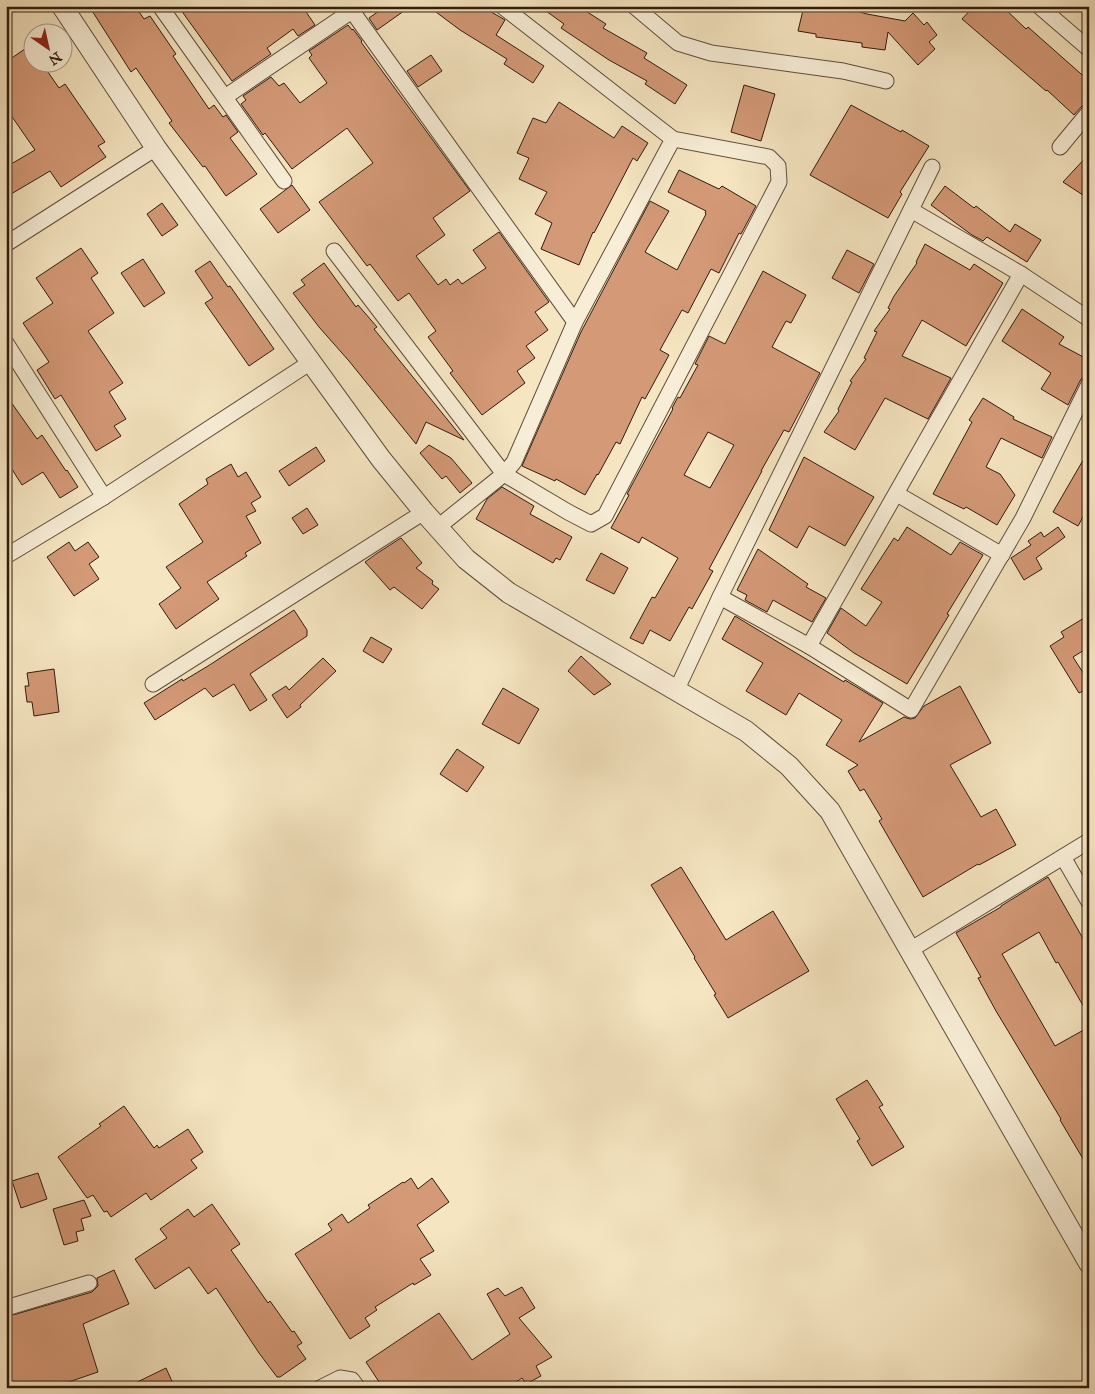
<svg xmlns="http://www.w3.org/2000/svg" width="1095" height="1394" font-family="'IM FELL Great Primer',serif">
  <rect width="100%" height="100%" fill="#f5e5c1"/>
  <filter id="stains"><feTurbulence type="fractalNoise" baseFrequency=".004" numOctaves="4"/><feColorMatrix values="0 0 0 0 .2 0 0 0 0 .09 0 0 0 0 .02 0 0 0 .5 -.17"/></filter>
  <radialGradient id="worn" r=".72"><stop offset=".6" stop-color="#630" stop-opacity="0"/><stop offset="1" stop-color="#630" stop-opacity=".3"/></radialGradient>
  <!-- building -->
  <g fill="#d49977" stroke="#301c0e" fill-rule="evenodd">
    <polygon points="89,6 135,6 144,19 150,16 176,54 173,56 209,109 214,105 223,117 226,115 238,132 230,138 257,174 226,196 205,166 203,167 169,123 172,121 136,68 131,72"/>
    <polygon points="178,6 302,6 315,25 298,36 293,29 267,48 271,54 232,81"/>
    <polygon points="386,6 411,6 377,30 369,18"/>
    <polygon points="428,6 481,6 505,20 496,35 544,66 533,83 504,64 507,59 460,30"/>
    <polygon points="539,6 578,6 606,24 603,28 647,53 644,58 687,85 675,104 645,84 647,81 609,60 561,28 564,24"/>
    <polygon points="804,6 840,6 867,14 905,21 913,13 924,25 927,22 937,35 929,42 935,49 918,65 888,32 885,50 862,47 862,43 816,37 816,34 798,31"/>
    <polygon points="974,6 1002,6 1026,29 1028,27 1089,81 1089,102 1082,106 1074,115 1047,90 1046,91 962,19"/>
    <polygon points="348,25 352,30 353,29 362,41 361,42 470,191 433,218 445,235 416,256 438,285 446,279 450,285 458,279 462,284 486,268 473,250 499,232 549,302 535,312 548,330 526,346 535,358 517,371 525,383 482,415 450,373 453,371 428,337 436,331 409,293 398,301 370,264 367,266 319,202 373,163 347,128 292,169 265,133 263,135 241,104 246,100 243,96 271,77 279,86 284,83 300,103 327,83 309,58 312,55 309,51"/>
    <polygon points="32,44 32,62 41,62 59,88 65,84 105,142 98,146 106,157 61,187 50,171 6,197 6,167 35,150 6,108 6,62"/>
    <polygon points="431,55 442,71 418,87 407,71"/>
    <polygon points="744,85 775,94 761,141 731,132"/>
    <polygon points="559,102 614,138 622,126 648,143 637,161 633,158 594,233 593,232 579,265 541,249 552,223 535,214 547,192 519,179 529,158 517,153 533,118 546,123"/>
    <polygon points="851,105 901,132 902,130 929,146 900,192 902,194 888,218 810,175"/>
    <polygon points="1089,154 1089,199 1063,182"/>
    <polygon points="679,170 719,189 722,186 756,206 741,234 739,233 719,273 711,269 688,313 682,310 660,350 669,355 645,399 642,397 620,444 616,442 598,475 597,474 585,495 556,479 555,481 522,466 581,332 650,201 669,211 645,252 677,270 706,214 705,213 706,211 668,192"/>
    <polygon points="292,185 310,210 278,233 260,209"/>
    <polygon points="945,186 974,208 976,206 1010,232 1015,224 1041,240 1027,262 987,237 983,241 972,235 931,205"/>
    <polygon points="162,203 178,225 162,236 147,214"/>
    <polygon points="925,244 970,270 974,264 1003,283 966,346 922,320 902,356 951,378 928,419 885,398 855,450 824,432 839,411 838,409 852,382 850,381 866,359 864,358 877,332 874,331 890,309 888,308 894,296 917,263 916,262"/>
    <polygon points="81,248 98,273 91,278 114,313 88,331 123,383 109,392 126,419 114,426 121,436 96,451 61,395 55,399 37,370 49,362 23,323 53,303 36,278"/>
    <polygon points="847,250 874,264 859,293 832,278"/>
    <polygon points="143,259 165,293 144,307 121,273"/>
    <polygon points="210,261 228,287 230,286 274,349 249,366 205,303 213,298 195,271"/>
    <polygon points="324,263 356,307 358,305 377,327 374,329 464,440 426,422 416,444 349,361 319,327 293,293 305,285 301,280"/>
    <path d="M763 271 806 295 791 323 786 321 772 347 820 373 789 432 784 430 761 471H762L709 569 713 571 692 609 689 607 670 641 650 630 643 644 630 638 652 597 655 598 678 558 642 537 639 543 611 528 629 495 627 494 648 455 673 409 672 408 678 397 680 398 698 365 695 364 709 336 725 344ZM708 432 734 445 710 488 684 475Z"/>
    <polygon points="1022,309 1064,337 1059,344 1089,360 1089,374 1081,379 1068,405 1041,389 1051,373 1002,341"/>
    <polygon points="6,395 37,439 42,435 66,471 67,470 78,487 60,498 43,472 22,485 6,460"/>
    <polygon points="983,398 1014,417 1013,419 1052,437 1042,458 1001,438 986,467 1000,474 1015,495 997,525 966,507 964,509 933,494 972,422 969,420"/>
    <polygon points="429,445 451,458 472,483 460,493 446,476 442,479 420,453"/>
    <polygon points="316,447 325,461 289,486 279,471"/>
    <polygon points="1089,450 1089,506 1078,526 1053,512"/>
    <polygon points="804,457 874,497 845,546 809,526 797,548 769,530"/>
    <polygon points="231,464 238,477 246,472 261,497 251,503 256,511 246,516 261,543 245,553 247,556 207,582 219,599 176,629 159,604 181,588 166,567 203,542 179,504 208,484 206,479"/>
    <polygon points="502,487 534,506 530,514 572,537 560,560 556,558 553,563 476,519 487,499"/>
    <polygon points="307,508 318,525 303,534 292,518"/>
    <polygon points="907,527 951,555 960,542 983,555 947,614 949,615 907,684 854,653 827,633 841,608 866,626 882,602 861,589 894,538 898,541"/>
    <polygon points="1058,527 1065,537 1036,558 1042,569 1024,580 1011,558 1031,545 1028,541 1041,532 1044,537"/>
    <polygon points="401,538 422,563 416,568 433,581 432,584 439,589 422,609 394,587 390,590 365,562 376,554"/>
    <polygon points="69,542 75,551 88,542 99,557 89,564 99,579 74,596 47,557"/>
    <polygon points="758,549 808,584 806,587 826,598 812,622 773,600 767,612 745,600 747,595 737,590"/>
    <polygon points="601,553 628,568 614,594 586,580"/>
    <polygon points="294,610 307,630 307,636 250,674 267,700 250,711 234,684 213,697 205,688 155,720 144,703 182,679 183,681 208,666"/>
    <polygon points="1089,615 1089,647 1073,657 1089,682 1089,688 1079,693 1050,646 1064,637 1061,632"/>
    <polygon points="735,616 844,682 845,680 883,703 859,742 904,717 910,719 915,718 924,706 960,686 991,743 950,765 981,817 996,809 1016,845 979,865 978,864 923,897 879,821 882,819 864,789 860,791 848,771 858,765 826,745 842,720 799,693 786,715 746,691 763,663 722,639"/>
    <polygon points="371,637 392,649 383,663 363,651"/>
    <polygon points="581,656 611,684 594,695 568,671"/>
    <polygon points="323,658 336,671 300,705 301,707 287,718 272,695 286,686 289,690"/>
    <polygon points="54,669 59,712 34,716 32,702 27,702 25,686 29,686 27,673"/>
    <polygon points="503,688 539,709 519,744 482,724"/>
    <polygon points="457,749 484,767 467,792 440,774"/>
    <polygon points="681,867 726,940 773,911 809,971 728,1018 714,995 716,994 694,958 695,957 651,885"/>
    <polygon points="1048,877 1089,949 1089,1016 1058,962 1056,963 1039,932 1002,954 1055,1046 1089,1027 1089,1169 1060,1120 1061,1119 996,1011 978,978 981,977 956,933 1001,907 1001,906"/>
    <polygon points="867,1080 883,1105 879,1107 904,1147 872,1166 857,1141 860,1139 836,1099"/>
    <polygon points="124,1106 154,1148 157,1145 159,1148 188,1129 203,1152 191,1160 197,1168 151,1200 146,1193 111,1217 107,1211 104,1212 93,1195 87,1198 58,1157 101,1126 99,1124"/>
    <polygon points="38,1173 47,1199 21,1208 12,1181"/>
    <polygon points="411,1178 418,1189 432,1178 449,1202 417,1225 434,1251 420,1259 431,1275 414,1285 413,1283 375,1307 377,1310 365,1318 370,1326 350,1339 295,1254 332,1230 328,1224 342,1214 348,1223 370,1208 368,1205 403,1182 404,1183"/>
    <polygon points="84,1200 91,1216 81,1219 84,1230 76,1232 78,1241 64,1245 53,1209"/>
    <polygon points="212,1204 240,1244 231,1250 268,1303 270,1301 292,1332 294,1331 302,1343 297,1346 306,1359 280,1377 277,1377 259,1353 216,1288 208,1294 189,1267 155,1289 135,1259 167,1238 160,1229 188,1209 194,1217"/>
    <polygon points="114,1270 129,1304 83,1324 98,1372 51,1388 6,1388 6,1317 92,1292 98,1286 97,1278"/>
    <polygon points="522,1287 535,1308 519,1318 552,1357 536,1366 541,1376 526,1384 522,1378 508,1388 383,1388 366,1362 439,1313 472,1360 510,1334 487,1294 498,1288 505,1296"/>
    <polygon points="166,1368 175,1388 125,1388"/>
  </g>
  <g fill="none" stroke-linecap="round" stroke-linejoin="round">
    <defs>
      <g id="minor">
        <polyline points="160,6 284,181"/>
        <polyline points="634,6 678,43 711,53 843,71 886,81"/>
        <polyline points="1039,6 1089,49"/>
        <polyline points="352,11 575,322"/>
        <polyline points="225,97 359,6"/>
        <polyline points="1060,147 1089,112"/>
        <polyline points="911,210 1021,274 1089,319"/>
        <polyline points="6,244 156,148"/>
        <polyline points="334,251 504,474 568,512 591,524 605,516 779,182 778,166 769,157 673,139"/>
        <polyline points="6,343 104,497"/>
        <polyline points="897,494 1002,555"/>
        <polyline points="438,527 504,474 514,462 575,322 673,139 502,6"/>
        <polyline points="6,556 104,497 311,362"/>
        <polyline points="720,597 809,646 911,710 1023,518 1089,384"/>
        <polyline points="809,646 1021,274"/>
        <polyline points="153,684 424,512"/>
        <polyline points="676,691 720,597 932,167"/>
        <polyline points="1063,857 1089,902"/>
        <polyline points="910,950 1089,841"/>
        <polyline points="6,1308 89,1283"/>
        <polyline points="320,1388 340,1378 352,1380 358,1388"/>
      </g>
      <polyline id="tertiary" points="62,6 156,148 381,459 424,512 466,559 509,593 746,731 789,766 830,811 1089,1263"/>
    </defs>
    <!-- minor casing -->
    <use href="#minor" stroke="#614e3b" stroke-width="17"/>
    <!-- tertiary casing -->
    <use href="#tertiary" stroke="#614e3b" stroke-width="22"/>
    <!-- minor -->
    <use href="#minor" stroke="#f8eed7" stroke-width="15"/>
    <!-- tertiary -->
    <use href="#tertiary" stroke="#f8eed7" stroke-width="20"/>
  </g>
  <!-- margin -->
  <rect width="1095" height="1394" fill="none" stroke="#f5e5c1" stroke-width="25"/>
  <rect x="8" y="8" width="1080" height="1379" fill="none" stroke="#301c0e" stroke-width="2.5"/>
  <rect x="12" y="12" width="1070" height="1369" fill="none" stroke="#301c0e"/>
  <!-- north arrow -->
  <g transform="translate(48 48) rotate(146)"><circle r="24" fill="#f8eed7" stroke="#a89a87"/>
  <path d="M0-4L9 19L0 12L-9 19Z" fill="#8f2418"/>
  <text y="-8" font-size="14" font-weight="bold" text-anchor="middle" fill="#301c0e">N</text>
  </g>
  <rect width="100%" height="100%" filter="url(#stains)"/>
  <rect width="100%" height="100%" fill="url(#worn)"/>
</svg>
